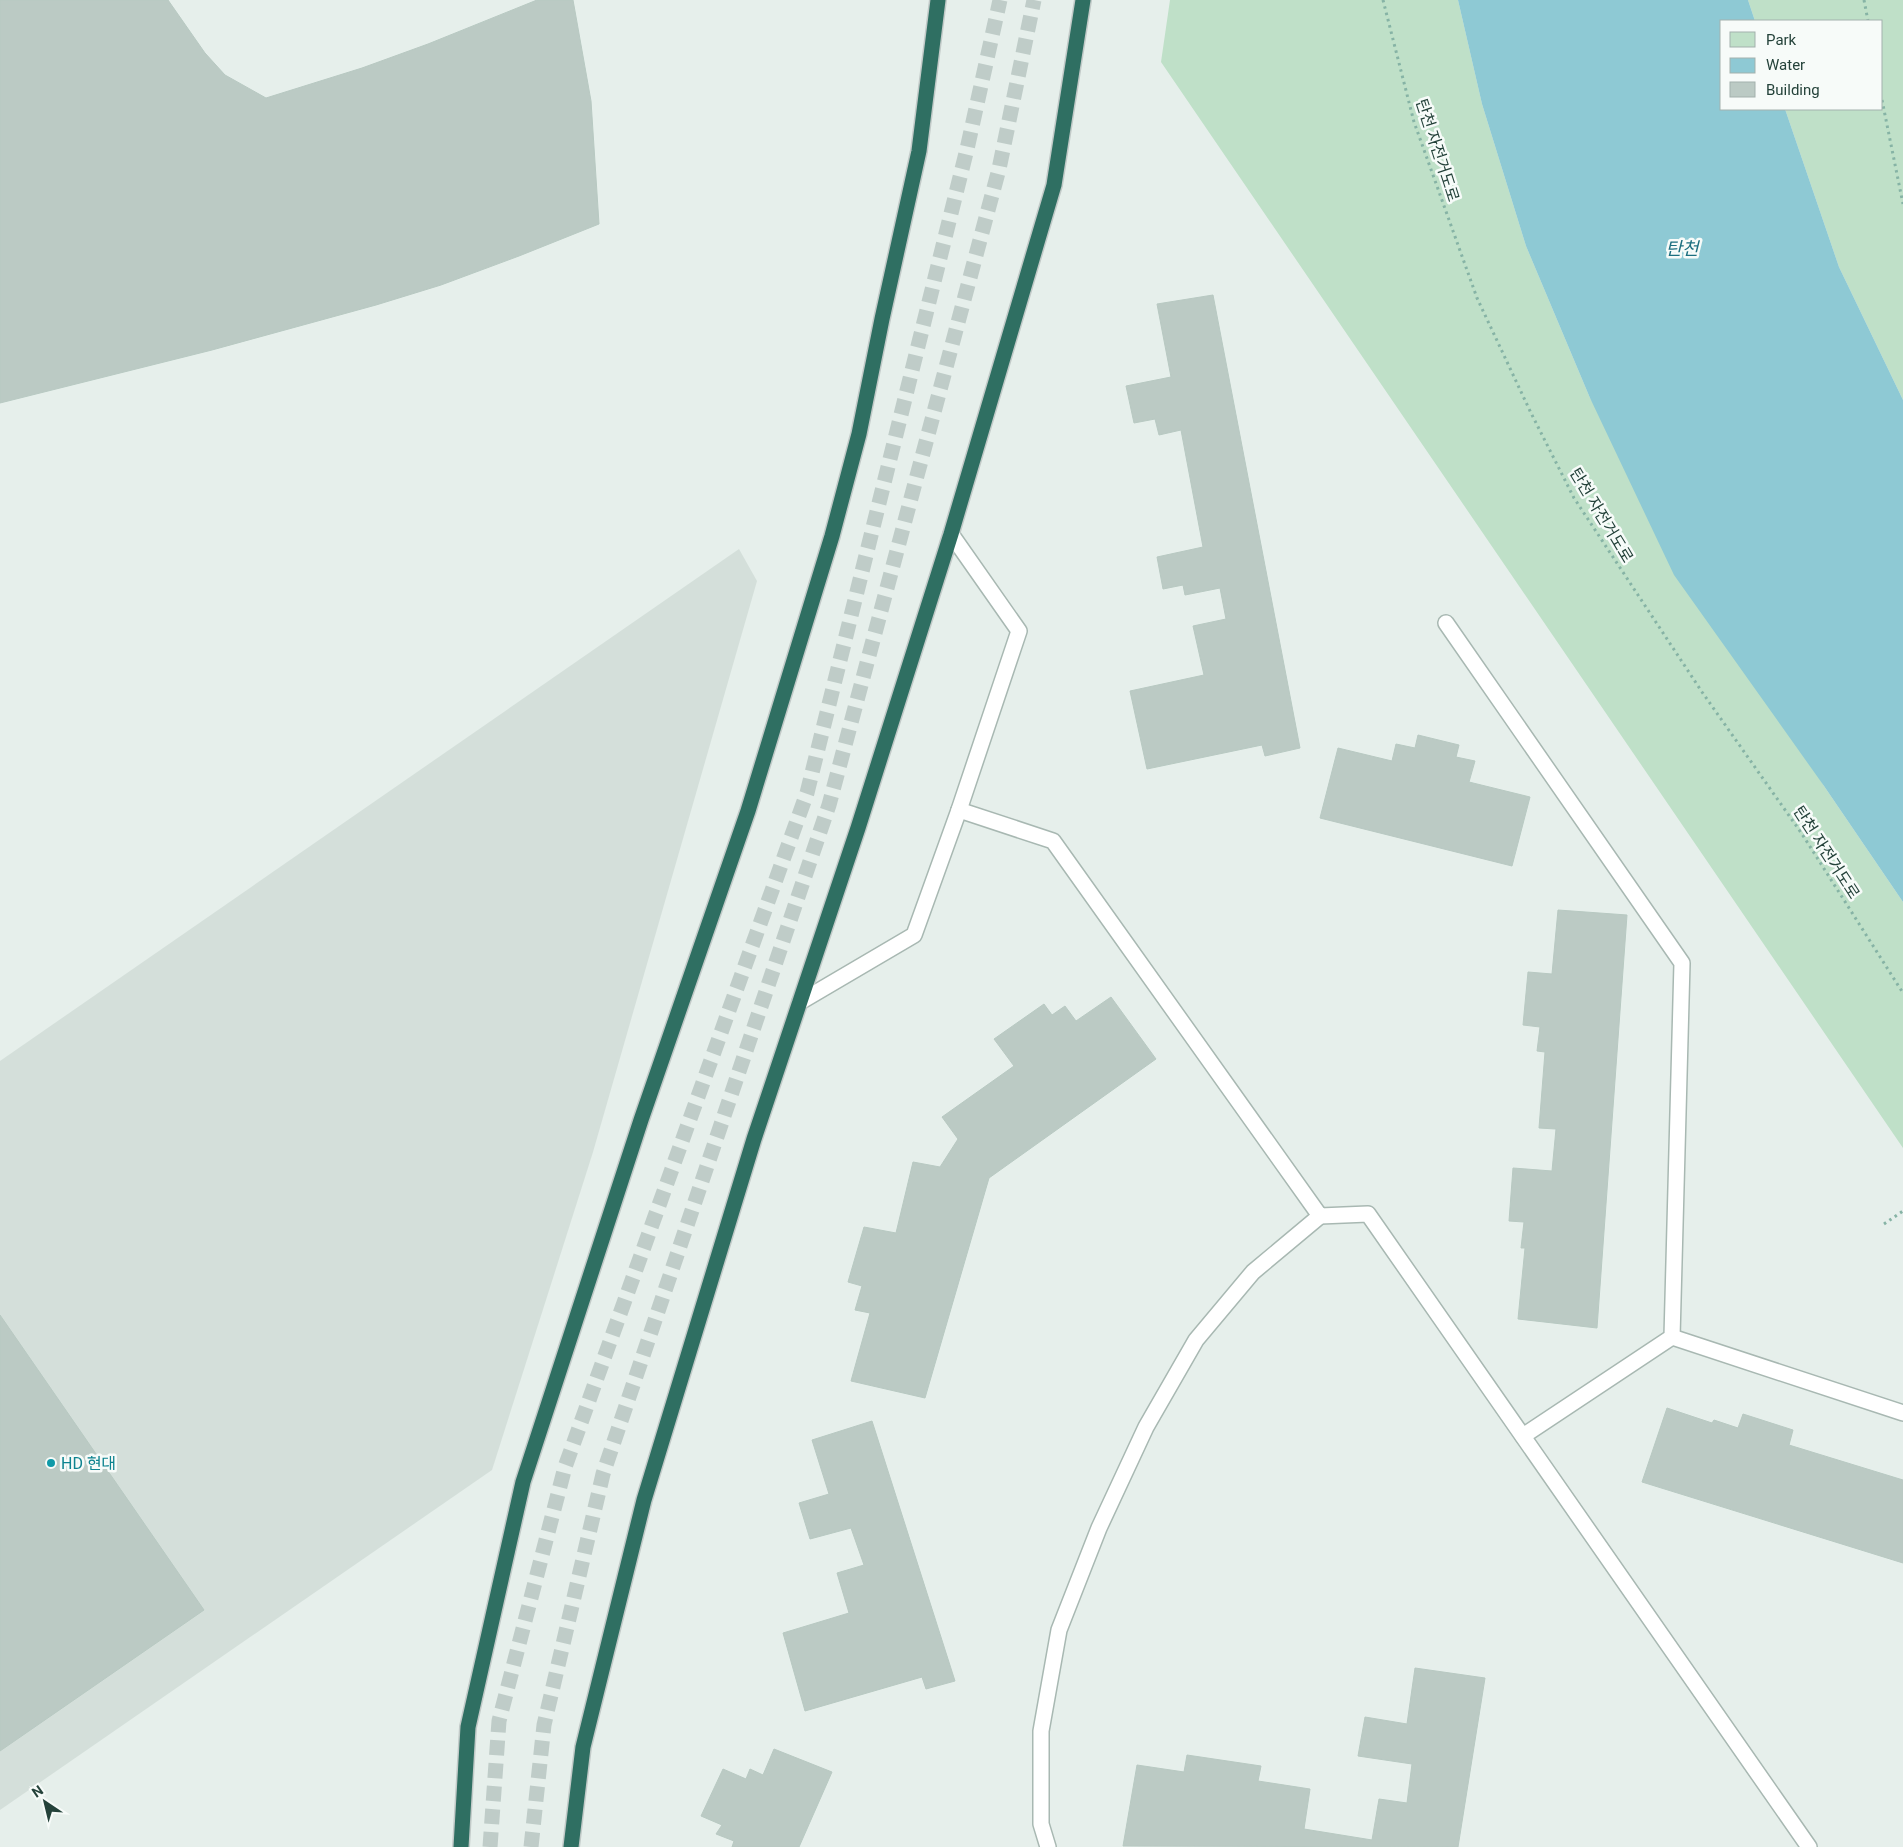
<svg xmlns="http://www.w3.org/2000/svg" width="1903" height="1847" font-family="Roboto,'Noto Sans KR',sans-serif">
  <rect width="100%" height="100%" fill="#e6efeb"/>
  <!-- built -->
  <polygon fill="#d4dfda" points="739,549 757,581 593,1152 492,1470 0,1810 0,1061"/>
  <!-- green -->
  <g fill="#bfe0c8">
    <polygon points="1170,0 1458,0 1482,104 1526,246 1590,398 1824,786 1903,902 1903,1148 1161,62"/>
    <polygon points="1748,0 1903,0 1903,400 1839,267 1785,109 1882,109 1882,21 1755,21"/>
  </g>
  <!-- water -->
  <polygon fill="#8ec9d4" points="1458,0 1748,0 1755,21 1722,21 1722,109 1785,109 1839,267 1903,400 1903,902 1824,786 1674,575 1590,398 1526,246 1482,104"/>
  <!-- building -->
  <g fill="#bbcac4" stroke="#b8c9c2">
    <polygon points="0,0 168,0 205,53 225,75 266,98 362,68 428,44 537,0 573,0 591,101 599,224 519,256 441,285 376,305 212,350 0,403"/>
    <polygon points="1213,295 1300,748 1265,756 1262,745 1147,769 1130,691 1204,675 1193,626 1226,619 1220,588 1185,595 1183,585 1163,589 1157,557 1203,547 1181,430 1159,435 1155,419 1134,423 1126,386 1171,377 1157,304"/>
    <polygon points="1418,735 1459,745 1456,757 1475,761 1469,782 1530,797 1512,866 1320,818 1338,748 1392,761 1396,744 1415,748"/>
    <polygon points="1558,910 1627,915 1597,1328 1518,1319 1525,1248 1521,1248 1524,1222 1509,1221 1513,1168 1552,1171 1556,1129 1539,1128 1545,1052 1537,1051 1540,1027 1523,1025 1528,972 1552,974"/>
    <polygon points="1111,997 1156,1059 989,1178 925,1398 851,1381 870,1313 855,1310 862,1286 848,1282 864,1227 896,1233 913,1162 940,1167 958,1139 942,1117 1014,1066 994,1039 1044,1004 1052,1015 1065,1006 1076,1021"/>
    <polygon points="0,1315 204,1610 0,1751"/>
    <polygon points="1667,1408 1712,1423 1714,1420 1738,1428 1743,1414 1793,1430 1789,1445 1903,1480 1903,1563 1642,1482"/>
    <polygon points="872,1421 955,1681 926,1689 922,1677 805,1711 783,1633 849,1613 837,1573 864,1565 851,1528 810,1539 799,1503 829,1494 812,1440"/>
    <polygon points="1415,1668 1485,1678 1458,1847 1123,1846 1137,1765 1184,1772 1187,1755 1261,1766 1258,1781 1310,1789 1304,1829 1372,1840 1379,1799 1407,1803 1412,1764 1358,1756 1365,1717 1407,1724"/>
    <polygon points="774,1749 832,1772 799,1847 732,1847 734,1841 716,1834 722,1825 701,1816 723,1769 746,1779 750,1769 763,1775"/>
  </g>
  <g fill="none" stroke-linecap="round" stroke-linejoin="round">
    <!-- highway-tunnel -->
    <g stroke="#bfccc8" stroke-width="15" stroke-dasharray="15 8" stroke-linecap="butt">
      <polyline points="490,1847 499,1721 565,1467 807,793 967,149 1000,0"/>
      <polyline points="531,1847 544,1725 603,1474 829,805 999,169 1034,0"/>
    </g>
    <defs>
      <g id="lane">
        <polyline points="1446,623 1682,963 1672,1337 1523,1436"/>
        <polyline points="959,810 1053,841 1320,1216 1368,1214 1809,1847"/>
        <polyline points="800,1002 914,935 959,810 1019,631 951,534"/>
        <polyline points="1672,1337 1903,1413"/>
        <polyline points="1048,1847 1041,1824 1041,1731 1059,1630 1099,1528 1146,1427 1196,1340 1253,1272 1320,1216"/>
      </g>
      <g id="highway">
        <polyline points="461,1847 468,1727 523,1482 641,1120 748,811 832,536 859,434 882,319 919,151 938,0"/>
        <polyline points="571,1847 583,1747 644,1500 754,1139 858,828 951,534 1054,185 1083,0"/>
      </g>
    </defs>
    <!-- lane casing -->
    <use href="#lane" stroke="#a8b8b2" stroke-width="18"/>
    <!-- highway casing -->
    <use href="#highway" stroke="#c2cac8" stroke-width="18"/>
    <!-- path -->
    <g stroke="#86b3a5" stroke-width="3" stroke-dasharray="2.5 4" stroke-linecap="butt">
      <polyline points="1383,0 1414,122 1477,298 1531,413 1574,498 1702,692 1802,834 1903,993"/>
      <polyline points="1864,0 1868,21"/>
      <polyline points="1882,100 1903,204"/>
      <polyline points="1884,1224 1903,1211"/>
    </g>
    <!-- lane -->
    <use href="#lane" stroke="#fff" stroke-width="15"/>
    <!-- highway -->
    <use href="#highway" stroke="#2f6f62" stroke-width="15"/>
  </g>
  <!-- markers -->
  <circle fill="#0f9aa8" stroke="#f7fbf9" stroke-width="2" cx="51" cy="1463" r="5"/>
  <g text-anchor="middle" stroke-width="5" stroke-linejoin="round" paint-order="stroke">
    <!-- street labels -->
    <g font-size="16" fill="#24423a" stroke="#f7fbf9">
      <text transform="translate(1438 150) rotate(72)" y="6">탄천 자전거도로</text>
      <text transform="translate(1602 515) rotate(59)" y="6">탄천 자전거도로</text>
      <text transform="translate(1827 852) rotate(57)" y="6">탄천 자전거도로</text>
    </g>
    <!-- culture labels -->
    <g font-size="16" fill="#0d838f" stroke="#f7fbf9" text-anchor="start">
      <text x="61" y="1469">HD 현대</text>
    </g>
    <!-- water labels -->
    <g font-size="18" font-style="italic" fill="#1c6f80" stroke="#f7fbf9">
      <text x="1682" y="255">탄천</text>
    </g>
  </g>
  <!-- legend -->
  <rect x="1720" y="20" width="162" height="90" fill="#f7fbf9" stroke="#a3b1ad"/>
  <rect x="1730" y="32" width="25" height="15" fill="#bfe0c8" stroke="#a3b1ad"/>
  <text x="1766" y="45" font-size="15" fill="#24423a">Park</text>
  <rect x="1730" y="58" width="25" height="15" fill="#8ec9d4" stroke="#a3b1ad"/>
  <text x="1766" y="70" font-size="15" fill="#24423a">Water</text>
  <rect x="1730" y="82" width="25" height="15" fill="#bbcac4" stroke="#a3b1ad"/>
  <text x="1766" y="95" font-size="15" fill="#24423a">Building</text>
  <!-- north arrow -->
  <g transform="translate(45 1802) rotate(325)" stroke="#f7fbf9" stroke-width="4" paint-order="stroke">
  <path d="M0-4L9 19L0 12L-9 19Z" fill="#24423a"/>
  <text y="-8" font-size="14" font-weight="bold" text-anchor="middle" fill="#24423a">N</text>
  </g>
</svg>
